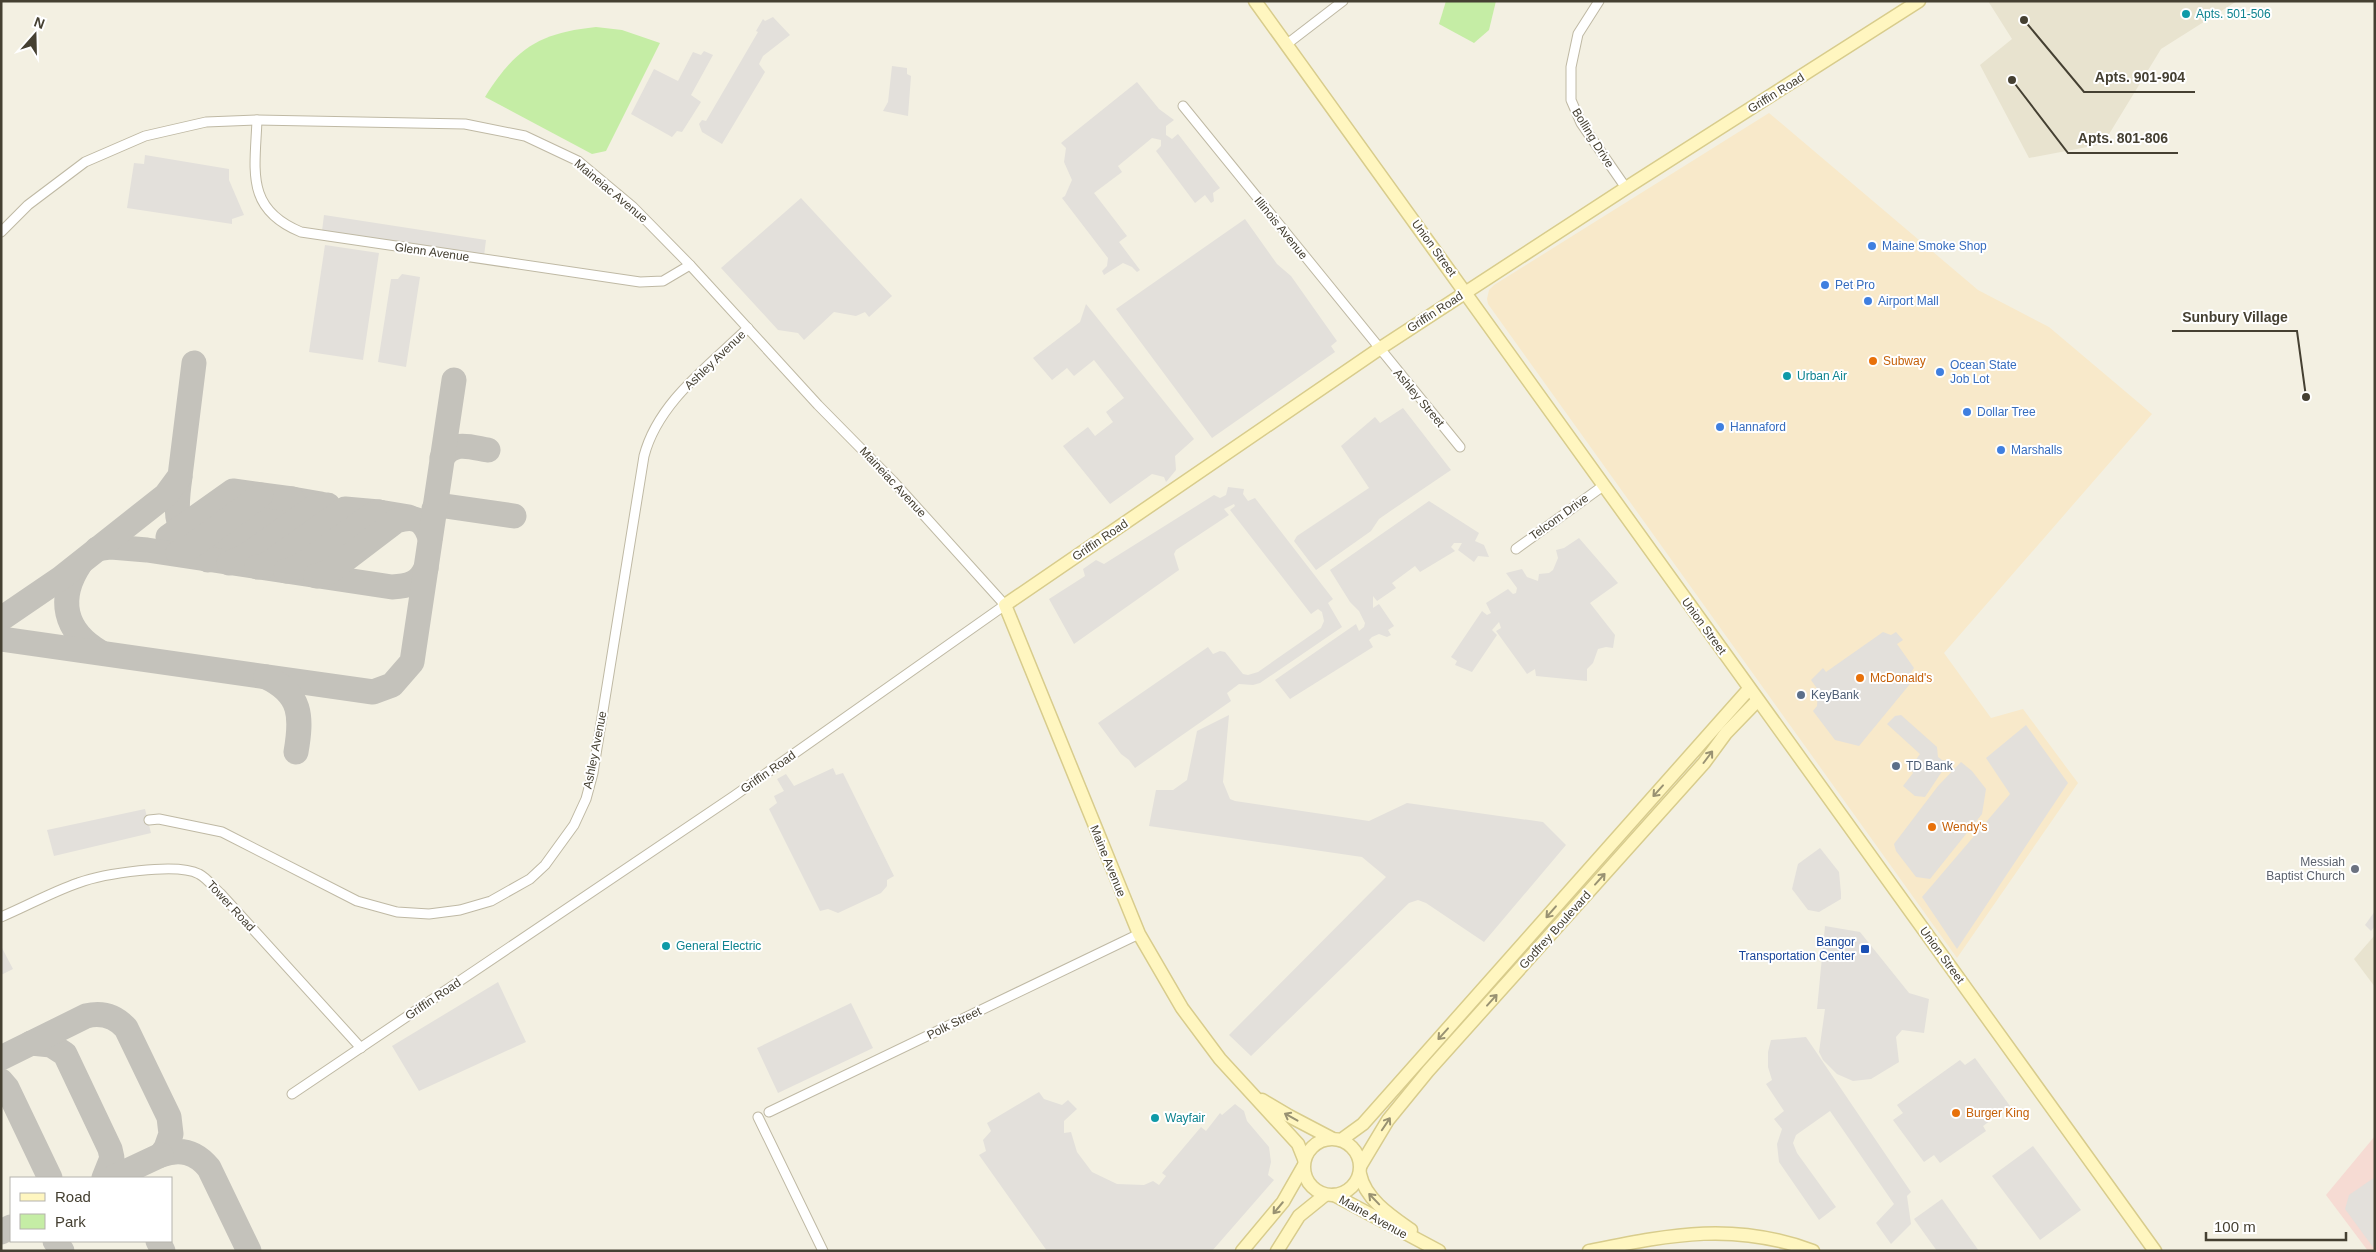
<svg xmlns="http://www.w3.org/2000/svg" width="2376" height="1252" font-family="Helvetica,sans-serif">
  <rect width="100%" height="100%" fill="#f3f0e2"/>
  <!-- residential -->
  <g fill="#e8e3cf">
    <polygon points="1988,1 2237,1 2161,49 2103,144 2029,158 1980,65 2012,39"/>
    <polygon points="2375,935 2375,987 2354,959"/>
  </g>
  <!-- commercial -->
  <polygon fill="#f8e9ca" points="1769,113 1978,290 2049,327 2152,414 1944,653 1991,718 2023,709 2078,783 1957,958 1488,304 1487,299 1489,290 1494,285"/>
  <!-- medical -->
  <polygon fill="#f6dbd3" points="2375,1136 2375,1251 2368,1251 2326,1195"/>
  <!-- green -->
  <g fill="#c5eda5">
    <polygon points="1446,1 1496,1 1489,30 1474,43 1439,24"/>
    <path d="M596 27 622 30 660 43 606 151 592 154 485 97C516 48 539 33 596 27Z"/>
  </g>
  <!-- parking -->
  <g fill="#e3e0db">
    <polygon points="773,17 790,35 763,56 759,64 765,72 722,144 702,132 699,124 702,120 706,121 758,32 756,31 763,19 765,21"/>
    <polygon points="704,51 713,55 691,95 701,102 682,132 677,131 672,137 631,114 654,69 678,81 693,52 701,55"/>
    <polygon points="892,66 907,68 907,74 911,76 908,116 883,111 888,102"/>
    <polygon points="1137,82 1159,109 1174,120 1166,126 1166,135 1172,139 1178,134 1220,188 1213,193 1214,201 1211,203 1205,195 1195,203 1156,151 1161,146 1161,140 1152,138 1118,166 1122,172 1094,193 1127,236 1119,242 1140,270 1137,272 1132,267 1123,263 1104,275 1102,271 1107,266 1108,258 1062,198 1065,196 1072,180 1064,162 1066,148 1061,143"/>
    <polygon points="145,155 229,169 229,180 244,215 232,219 232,224 127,208 134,163 144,164"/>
    <polygon points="801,198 892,296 869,317 865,312 856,316 834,312 804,340 798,333 778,330 721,268"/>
    <polygon points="324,215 486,240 484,256 322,231"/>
    <polygon points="1245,219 1277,264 1291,276 1337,341 1331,346 1335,352 1212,438 1116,309"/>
    <polygon points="325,245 379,253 363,360 309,352"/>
    <polygon points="402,274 420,277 406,367 378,362 391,279 398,279"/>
    <polygon points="1086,304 1194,439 1175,456 1176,470 1166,482 1164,477 1152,474 1110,504 1063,446 1088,427 1095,436 1113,422 1106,412 1124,398 1094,360 1074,376 1067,368 1052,380 1033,358 1080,322"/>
    <polygon points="1403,408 1451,470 1389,512 1379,519 1371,531 1316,570 1294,541 1297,536 1369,488 1341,446 1375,417 1380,423"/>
    <polygon points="1228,487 1244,489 1243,494 1248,501 1255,498 1333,599 1328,603 1342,627 1260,683 1253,685 1239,684 1227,693 1231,701 1135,768 1129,760 1121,754 1098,723 1208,647 1213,654 1220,651 1225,652 1243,674 1248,675 1258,672 1321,628 1324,621 1322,612 1318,609 1311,614 1230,510 1235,506 1234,504 1224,509 1229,515 1176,550 1174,554 1179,570 1074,644 1049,599 1085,576 1083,569 1096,560 1104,564 1214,495 1220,498 1226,495"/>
    <polygon points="1429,501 1479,533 1475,541 1484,545 1489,557 1478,556 1474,562 1458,550 1462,543 1454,543 1451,547 1455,551 1420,572 1415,566 1392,583 1396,588 1377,601 1373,596 1373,608 1379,604 1394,626 1388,630 1391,635 1387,637 1379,634 1372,637 1369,640 1373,647 1290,699 1275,680 1356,624 1359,631 1364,627 1365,623 1359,611 1350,602 1330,570"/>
    <polygon points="1579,538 1618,583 1590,603 1615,635 1613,648 1606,647 1598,649 1593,663 1587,669 1587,681 1536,676 1535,669 1527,674 1496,631 1501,628 1499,622 1492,630 1497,635 1472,672 1455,665 1457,661 1451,657 1482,611 1487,615 1491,613 1486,603 1508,589 1513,594 1516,593 1517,588 1506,573 1522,569 1527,577 1538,581 1539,574 1549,573 1553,570 1558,558 1556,550 1564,548"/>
    <polygon points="1883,632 1891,635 1896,632 1903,640 1897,644 1914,668 1910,674 1914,679 1859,746 1835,740 1813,711 1817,706 1818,690 1811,680 1823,668 1826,672"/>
    <polygon points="1229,715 1223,782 1230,799 1235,801 1369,821 1407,803 1543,822 1566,845 1484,942 1426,903 1418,900 1409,903 1251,1056 1229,1035 1386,877 1362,857 1149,826 1156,790 1173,790 1187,780 1197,731"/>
    <polygon points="1901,715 1937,747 1938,757 1942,760 1949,761 1925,797 1915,796 1903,786 1913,773 1910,768 1920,754 1887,724 1895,716"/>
    <polygon points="2026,725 2068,783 1957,949 1922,897 2010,794 1986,758"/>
    <polygon points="1961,762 1972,771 1986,789 1982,814 1930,879 1916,877 1896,851 1894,844 1938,786"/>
    <polygon points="833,768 836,775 843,773 894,876 887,880 887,886 881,893 838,913 828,909 820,911 769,809 777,803 774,796 784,791 777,779 786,774 794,786"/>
    <polygon points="145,809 151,833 54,856 47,830"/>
    <polygon points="1820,848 1839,872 1841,893 1841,899 1819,912 1808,910 1792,889 1798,864"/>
    <polygon points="2375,911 2375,926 2371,931 2365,925"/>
    <polygon points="1825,926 1860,932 1909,993 1929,999 1924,1033 1902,1030 1896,1037 1899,1062 1871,1079 1853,1081 1837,1074 1823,1060 1819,1052 1825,1009 1817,1009"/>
    <polygon points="1,946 13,969 1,975"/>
    <polygon points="498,982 526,1042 419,1091 392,1046"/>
    <polygon points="851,1003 873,1048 778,1093 757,1048"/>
    <polygon points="1806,1037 1911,1192 1907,1196 1911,1224 1891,1244 1876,1223 1894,1204 1830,1111 1796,1135 1793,1143 1797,1153 1836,1207 1819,1220 1779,1162 1777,1144 1782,1129 1774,1119 1784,1111 1766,1084 1772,1080 1768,1067 1768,1052 1771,1040"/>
    <polygon points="1975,1058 2010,1106 1983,1126 1986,1131 1940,1163 1934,1155 1924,1162 1893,1120 1903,1113 1897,1105 1960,1060 1965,1065"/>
    <polygon points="1039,1092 1044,1099 1062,1105 1068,1100 1077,1109 1064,1121 1064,1133 1071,1132 1077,1152 1092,1172 1117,1184 1144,1185 1153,1181 1159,1185 1166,1176 1162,1173 1201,1127 1206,1131 1220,1113 1222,1115 1235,1104 1244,1111 1247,1121 1269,1147 1271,1162 1268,1175 1274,1180 1212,1251 1047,1251 979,1155 986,1151 983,1140 991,1131 987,1123"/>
    <polygon points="2033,1146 2081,1210 2040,1240 1992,1176"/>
    <polygon points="2375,1177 2375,1250 2345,1209 2349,1195"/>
    <polygon points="1942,1199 1979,1251 1937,1251 1914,1219"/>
  </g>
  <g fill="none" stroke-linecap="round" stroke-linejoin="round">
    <!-- taxiway -->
    <g stroke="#c4c2bb" stroke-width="25">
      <path d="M442 458C454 440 470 447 488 450"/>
      <path d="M180 477C174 518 175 533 208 560L284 503 292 499 321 504"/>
      <polyline points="434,509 445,506 514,516"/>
      <polyline points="168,537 233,491 292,499"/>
      <path d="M97 549 111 547 147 550 392 587C408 586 419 584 426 568"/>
      <polyline points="178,553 192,546 261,495"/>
      <polyline points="229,563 246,556 316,506 328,505"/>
      <path d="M80 564C57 599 64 631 100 652"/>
      <polyline points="257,567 265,566 345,509 379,512"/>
      <polyline points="286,571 299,567 372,515 379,512 409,517"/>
      <path d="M316 576 329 572 396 521C414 515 424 519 430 538"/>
      <polyline points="1,619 61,578 166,495 180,476 194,363"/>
      <polyline points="1,639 373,692 392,685 412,662 454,380"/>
      <path d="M266 677C302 694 302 717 296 752"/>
      <polyline points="31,1043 51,1045 65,1054 110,1149 112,1158 104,1178"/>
      <path d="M1 1058 86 1016C102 1012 115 1016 126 1028L169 1117 171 1134 166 1148 161 1155C180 1148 196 1152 209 1168L249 1251"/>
      <polyline points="1,1081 7,1088 50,1178"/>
      <polyline points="112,1178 161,1155"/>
      <polyline points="1,1232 11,1227"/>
      <polyline points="55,1241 62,1251"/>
      <polyline points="158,1241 163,1251"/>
    </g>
    <defs>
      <g id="street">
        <polyline points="1599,1 1578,34 1571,67 1571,100 1581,123 1626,188"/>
        <polyline points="1287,44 1343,1"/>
        <polyline points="1183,106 1460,447"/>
        <path d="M257 120C255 171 245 209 301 232L640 282 663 281 690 265"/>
        <polyline points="1,232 28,205 85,162 145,136 206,122 257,120 465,124 525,136 578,161 633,207 690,265 818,405 893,481 1005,605 734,796 292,1094"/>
        <polyline points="1516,549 1603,486"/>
        <path d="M149 820 159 819 222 832 357 901 397 912 429 914 460 910 491 901 530 879 545 865 574 825 586 799 593 773 644 456C658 402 709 366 748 328"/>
        <path d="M1 917C27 906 52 892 78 883 102 874 177 862 199 874 207 878 214 888 221 894L361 1048"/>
        <polyline points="769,1112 1139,934"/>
        <polyline points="758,1117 823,1251"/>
      </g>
      <g id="secondary">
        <polyline points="1255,1 2155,1251"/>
        <polyline points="1262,1100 1289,1116 1331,1138"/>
        <circle cx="1332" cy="1167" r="28"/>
        <polyline points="1341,1140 1363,1124 1749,689"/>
        <polyline points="1304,1159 1298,1144 1220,1059 1182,1008 1139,934 1005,605 1379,349 1629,186 1919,1"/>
        <polyline points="1361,1165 1388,1120 1428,1071 1704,763 1726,733 1757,701"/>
        <path d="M1360 1174C1365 1199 1391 1216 1411 1230"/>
        <polyline points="1334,1195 1439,1251"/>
        <polyline points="1242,1251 1283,1202 1303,1167"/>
        <polyline points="1277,1251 1299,1216 1325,1195"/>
        <path d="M1589 1251C1669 1235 1733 1221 1813 1251"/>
      </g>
    </defs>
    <!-- street casing -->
    <use href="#street" stroke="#bfb9a4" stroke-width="11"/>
    <!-- secondary casing -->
    <use href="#secondary" stroke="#d8cc8c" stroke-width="15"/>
    <!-- street -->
    <use href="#street" stroke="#fff" stroke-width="9"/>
    <!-- secondary -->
    <use href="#secondary" stroke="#fff6c0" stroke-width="12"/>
  </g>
  <!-- one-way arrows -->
  <defs><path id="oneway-shaft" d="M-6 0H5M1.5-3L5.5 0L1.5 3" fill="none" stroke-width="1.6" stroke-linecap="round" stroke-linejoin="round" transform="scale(1.25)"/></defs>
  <g stroke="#999272">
    <use href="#oneway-shaft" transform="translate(1708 757) rotate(-53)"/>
    <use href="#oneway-shaft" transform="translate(1658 791) rotate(132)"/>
    <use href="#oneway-shaft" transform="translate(1600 879) rotate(-48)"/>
    <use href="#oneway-shaft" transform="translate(1551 912) rotate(131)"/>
    <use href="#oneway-shaft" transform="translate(1492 1000) rotate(-48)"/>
    <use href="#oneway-shaft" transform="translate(1443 1034) rotate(132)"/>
    <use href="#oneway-shaft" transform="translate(1291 1117) rotate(-151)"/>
    <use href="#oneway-shaft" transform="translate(1386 1124) rotate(-56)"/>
    <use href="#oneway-shaft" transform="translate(1374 1199) rotate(-134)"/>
    <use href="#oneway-shaft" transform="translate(1278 1208) rotate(130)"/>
  </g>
  <!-- markers -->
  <g fill="#0f9aa8" stroke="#fff" stroke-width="2">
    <circle cx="2186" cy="14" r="5"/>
    <circle cx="1787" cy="376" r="5"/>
    <circle cx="666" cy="946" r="5"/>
    <circle cx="1155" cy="1118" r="5"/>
  </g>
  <g fill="#3f7fe0" stroke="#fff" stroke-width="2">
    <circle cx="1872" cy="246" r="5"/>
    <circle cx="1825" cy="285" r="5"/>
    <circle cx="1868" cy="301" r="5"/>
    <circle cx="1940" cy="372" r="5"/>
    <circle cx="1967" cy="412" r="5"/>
    <circle cx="1720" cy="427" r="5"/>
    <circle cx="2001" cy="450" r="5"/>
  </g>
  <g fill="#e8710a" stroke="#fff" stroke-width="2">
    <circle cx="1873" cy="361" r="5"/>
    <circle cx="1860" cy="678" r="5"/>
    <circle cx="1932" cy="827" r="5"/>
    <circle cx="1956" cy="1113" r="5"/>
  </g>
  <g fill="#5c6f8a" stroke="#fff" stroke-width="2">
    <circle cx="1801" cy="695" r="5"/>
    <circle cx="1896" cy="766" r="5"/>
  </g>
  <circle fill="#6b7280" stroke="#fff" stroke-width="2" cx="2355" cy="869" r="5"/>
  <rect fill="#1a4fb4" stroke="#fff" stroke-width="2" x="1860" y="944" width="10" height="10" rx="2.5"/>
  <g text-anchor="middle" stroke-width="4" stroke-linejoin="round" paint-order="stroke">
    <!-- culture labels -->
    <g font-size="12" fill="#0d838f" stroke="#fff" text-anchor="start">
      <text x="2196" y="18">Apts. 501-506</text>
      <text x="1797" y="380">Urban Air</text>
      <text x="676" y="950">General Electric</text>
      <text x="1165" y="1122">Wayfair</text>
    </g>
    <!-- street labels -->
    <g font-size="12" fill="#454032" stroke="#fff">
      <text transform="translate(1776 93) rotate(-32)" y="4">Griffin Road</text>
      <text transform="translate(1593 138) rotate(58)" y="4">Bolling Drive</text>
      <text transform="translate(611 191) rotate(40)" y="4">Maineiac Avenue</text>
      <text transform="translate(1281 228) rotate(51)" y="4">Illinois Avenue</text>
      <text transform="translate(1434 248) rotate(54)" y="4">Union Street</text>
      <text transform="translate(432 252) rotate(8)" y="4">Glenn Avenue</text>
      <text transform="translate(1435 312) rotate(-33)" y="4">Griffin Road</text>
      <text transform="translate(715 360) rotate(-44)" y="4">Ashley Avenue</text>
      <text transform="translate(1419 398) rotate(50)" y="4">Ashley Street</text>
      <text transform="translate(893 482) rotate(47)" y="4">Maineiac Avenue</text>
      <text transform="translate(1559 517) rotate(-36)" y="4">Telcom Drive</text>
      <text transform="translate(1100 540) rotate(-34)" y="4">Griffin Road</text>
      <text transform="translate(1704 626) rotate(54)" y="4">Union Street</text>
      <text transform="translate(595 750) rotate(-79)" y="4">Ashley Avenue</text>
      <text transform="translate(768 772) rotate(-35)" y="4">Griffin Road</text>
      <text transform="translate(1108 861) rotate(68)" y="4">Maine Avenue</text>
      <text transform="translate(231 906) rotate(47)" y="4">Tower Road</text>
      <text transform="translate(1555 930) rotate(-48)" y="4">Godfrey Boulevard</text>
      <text transform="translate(1942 955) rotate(54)" y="4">Union Street</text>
      <text transform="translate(433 999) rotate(-34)" y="4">Griffin Road</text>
      <text transform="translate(954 1023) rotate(-26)" y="4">Polk Street</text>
      <text transform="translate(1373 1217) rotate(29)" y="4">Maine Avenue</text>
    </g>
    <!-- shop labels -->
    <g font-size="12" fill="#366cbe" stroke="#fff" text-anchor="start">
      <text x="1882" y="250">Maine Smoke Shop</text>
      <text x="1835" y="289">Pet Pro</text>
      <text x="1878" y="305">Airport Mall</text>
      <text x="1950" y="369">Ocean State<tspan x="1950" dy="14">Job Lot</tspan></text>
      <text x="1977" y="416">Dollar Tree</text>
      <text x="1730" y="431">Hannaford</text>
      <text x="2011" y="454">Marshalls</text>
    </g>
    <!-- food labels -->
    <g font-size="12" fill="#c56008" stroke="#fff" text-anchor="start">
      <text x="1883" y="365">Subway</text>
      <text x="1870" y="682">McDonald's</text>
      <text x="1942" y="831">Wendy's</text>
      <text x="1966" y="1117">Burger King</text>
    </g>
    <!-- service labels -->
    <g font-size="12" fill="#4e5e75" stroke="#fff" text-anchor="start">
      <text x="1811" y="699">KeyBank</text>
      <text x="1906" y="770">TD Bank</text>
    </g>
    <!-- worship labels -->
    <g font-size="12" fill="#5b616d" stroke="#fff" text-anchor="end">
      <text x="2345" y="866">Messiah<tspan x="2345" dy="14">Baptist Church</tspan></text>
    </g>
    <!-- transit labels -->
    <g font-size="12" fill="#164399" stroke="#fff" text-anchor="end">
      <text x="1855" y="946">Bangor<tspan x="1855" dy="14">Transportation Center</tspan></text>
    </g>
  </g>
  <!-- callouts -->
  <path fill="none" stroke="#454032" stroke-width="2" d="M2024 20L2084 92H2195M2012 80L2068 153H2178M2306 397L2297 331H2172"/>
  <g fill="#454032" stroke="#fff" stroke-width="2">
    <circle cx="2024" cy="20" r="5"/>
    <circle cx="2012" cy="80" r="5"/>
    <circle cx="2306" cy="397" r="5"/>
  </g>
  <g font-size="14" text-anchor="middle" font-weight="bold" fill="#454032" stroke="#fff" stroke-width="4" stroke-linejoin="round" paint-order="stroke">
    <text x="2140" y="82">Apts. 901-904</text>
    <text x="2123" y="143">Apts. 801-806</text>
    <text x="2235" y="322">Sunbury Village</text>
  </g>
  <!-- border -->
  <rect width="2376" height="1252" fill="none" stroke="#454032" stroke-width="5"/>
  <!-- legend -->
  <rect x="10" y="1177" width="162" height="65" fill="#ffffff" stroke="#b5b3ad"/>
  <rect x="20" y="1193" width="25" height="8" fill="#fff6c0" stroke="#b5b3ad"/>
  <text x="55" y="1202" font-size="15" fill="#454032">Road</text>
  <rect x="20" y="1214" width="25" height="15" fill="#c5eda5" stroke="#b5b3ad"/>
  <text x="55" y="1227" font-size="15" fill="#454032">Park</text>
  <!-- north arrow -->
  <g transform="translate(35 35) rotate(20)" stroke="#ffffff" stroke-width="4" paint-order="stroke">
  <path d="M0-4L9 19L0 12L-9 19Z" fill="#454032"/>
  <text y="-8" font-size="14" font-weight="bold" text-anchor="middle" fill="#454032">N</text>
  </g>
  <!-- scale -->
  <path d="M2206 1232v8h140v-8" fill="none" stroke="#454032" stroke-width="2.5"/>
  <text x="2214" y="1232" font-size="15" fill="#454032" stroke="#ffffff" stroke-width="4" paint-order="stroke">100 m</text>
</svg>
